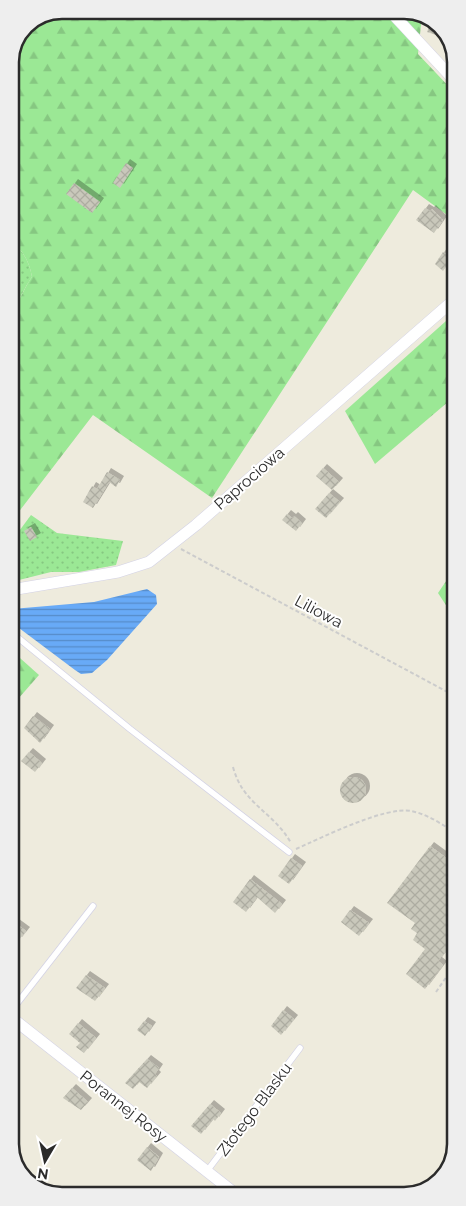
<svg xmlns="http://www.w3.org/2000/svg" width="466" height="1206" font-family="Raleway,sans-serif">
  <defs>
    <pattern id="grass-dots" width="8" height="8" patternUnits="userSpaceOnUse" patternTransform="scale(1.25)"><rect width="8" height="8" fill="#9be895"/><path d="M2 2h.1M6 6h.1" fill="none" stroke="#86c781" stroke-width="1.8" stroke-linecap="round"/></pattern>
    <pattern id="forest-firs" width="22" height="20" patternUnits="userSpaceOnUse" patternTransform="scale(1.25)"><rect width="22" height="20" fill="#9be895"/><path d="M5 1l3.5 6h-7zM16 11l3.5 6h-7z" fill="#86c781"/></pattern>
    <pattern id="water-rules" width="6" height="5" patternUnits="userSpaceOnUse" patternTransform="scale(1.25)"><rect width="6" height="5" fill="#68aaf7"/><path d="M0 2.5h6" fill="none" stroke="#568bc8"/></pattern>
    <pattern id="building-cross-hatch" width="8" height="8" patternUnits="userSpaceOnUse" patternTransform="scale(1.25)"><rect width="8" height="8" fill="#c9c8bb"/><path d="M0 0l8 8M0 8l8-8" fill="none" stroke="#adaca1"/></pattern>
    <filter id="shadow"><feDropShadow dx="4" dy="-4" stdDeviation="0" flood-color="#0004"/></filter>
  </defs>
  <rect width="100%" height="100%" fill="#eeebdd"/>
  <!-- grass -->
  <g fill="url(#grass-dots)">
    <path d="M10 242C23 248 30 264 32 277 25 286 17 307 10 311Z"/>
    <polygon points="31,515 57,533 123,541 116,565 79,572 51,572 11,582 11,542"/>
  </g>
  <!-- forest -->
  <g fill="url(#forest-firs)">
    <path d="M62 10H408L422 15 418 54 454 92V220L413 190 212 498 93 415 11 522 10 311C18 306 25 286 32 277 30 264 23 248 10 242V59L25 25Z"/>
    <polygon points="455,313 455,396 375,464 345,411"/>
    <polygon points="455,568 455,619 438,593"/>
    <polygon points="11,650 39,675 11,707"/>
  </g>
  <!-- water -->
  <polygon fill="url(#water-rules)" points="147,589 156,595 157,604 107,660 92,673 81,674 75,670 11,622 12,609 94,602"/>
  <!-- building -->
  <g fill="url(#building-cross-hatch)" filter="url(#shadow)">
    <polygon points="432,19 442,29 439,36 427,32"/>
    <polygon points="126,163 133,168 120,188 113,183"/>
    <polygon points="74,183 100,202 92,213 66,194"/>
    <polygon points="425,208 430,211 432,209 443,220 434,233 416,220"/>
    <polygon points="443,252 452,259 443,271 435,264"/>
    <polygon points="323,468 339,482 332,490 316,476"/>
    <polygon points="107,472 120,480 116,487 109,482 93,508 83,502 92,486 97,489"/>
    <polygon points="329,493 340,502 326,518 315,509"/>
    <polygon points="287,514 292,518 294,516 302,523 296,531 282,520"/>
    <polygon points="31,527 37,537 30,541 24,531"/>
    <polygon points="33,716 50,729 40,743 24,728"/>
    <polygon points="29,752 42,763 35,772 21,761"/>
    <circle cx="353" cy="790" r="13"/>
    <polygon points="430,846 456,865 456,938 438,961 443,965 425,989 406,974 425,949 413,940 417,933 411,929 415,923 387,903"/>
    <polygon points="291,858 302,866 289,884 278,876"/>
    <polygon points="250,879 282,904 275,913 257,897 246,912 233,902"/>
    <polygon points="350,910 369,923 359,936 341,922"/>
    <polygon points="11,920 26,931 18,941 11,936"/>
    <polygon points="86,975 105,988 95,1001 76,988"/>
    <polygon points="283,1010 294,1019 281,1035 271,1026"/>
    <polygon points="144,1021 152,1026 145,1036 137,1030"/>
    <polygon points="78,1023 96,1038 84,1053 76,1047 80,1043 69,1034"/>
    <polygon points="147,1059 159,1068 155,1074 157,1076 147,1088 139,1082 133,1089 125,1083"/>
    <polygon points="72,1088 88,1102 81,1110 63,1098"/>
    <polygon points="210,1104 221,1113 215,1121 213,1119 201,1134 191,1126"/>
    <polygon points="147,1147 159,1157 151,1171 137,1160"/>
  </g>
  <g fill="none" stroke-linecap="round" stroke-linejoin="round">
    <defs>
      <g id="service">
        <polyline points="11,632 130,729 289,852"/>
        <polyline points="12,1010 93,906"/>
        <polyline points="207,1171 300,1048"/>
      </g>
      <g id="minor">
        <polyline points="389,10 454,80"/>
        <polyline points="11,590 118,572 149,562 196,525 455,299"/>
        <polyline points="12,1018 237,1195"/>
      </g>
    </defs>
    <!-- service casing -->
    <use href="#service" stroke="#d3d2e5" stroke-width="7"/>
    <!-- minor casing -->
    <use href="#minor" stroke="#d3d2e5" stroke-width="12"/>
    <!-- path -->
    <g stroke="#ccc" stroke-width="2" stroke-dasharray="4 2.5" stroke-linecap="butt">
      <polyline points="181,549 455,696"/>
      <path d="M233 767C243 805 273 811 291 843"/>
      <path d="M296 849C321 838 385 806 411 811 427 814 442 824 455 833"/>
      <polyline points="436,992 456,963"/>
    </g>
    <!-- service -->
    <use href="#service" stroke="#fff" stroke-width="5.5"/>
    <!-- minor -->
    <use href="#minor" stroke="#fff" stroke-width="11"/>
  </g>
  <g text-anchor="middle" stroke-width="4" stroke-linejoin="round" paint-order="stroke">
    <!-- street labels -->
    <g font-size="16" fill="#2b2b2b" stroke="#fff">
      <text transform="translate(249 478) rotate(-41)" y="6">Paprociowa</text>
      <text transform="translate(319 611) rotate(28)" y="6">Liliowa</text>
      <text transform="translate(124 1106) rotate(38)" y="6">Porannej Rosy</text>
      <text transform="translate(254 1109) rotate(-53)" y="6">Złotego Blasku</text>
    </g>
  </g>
  <!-- crop -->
  <path d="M0 0H466V1206H0ZM62 19H404A43 43 0 0 1 447 62V1144A43 43 0 0 1 404 1187H62A43 43 0 0 1 19 1144V62A43 43 0 0 1 62 19Z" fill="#eee" fill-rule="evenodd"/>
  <path fill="none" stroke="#2b2b2b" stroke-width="2.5" d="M62 19H404A43 43 0 0 1 447 62V1144A43 43 0 0 1 404 1187H62A43 43 0 0 1 19 1144V62A43 43 0 0 1 62 19Z"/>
  <!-- north arrow -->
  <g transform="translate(45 1161) rotate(189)" stroke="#ffffff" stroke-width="4" paint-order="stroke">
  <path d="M0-4L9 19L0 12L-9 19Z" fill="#2b2b2b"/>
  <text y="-8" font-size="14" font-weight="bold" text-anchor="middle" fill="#2b2b2b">N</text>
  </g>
</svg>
